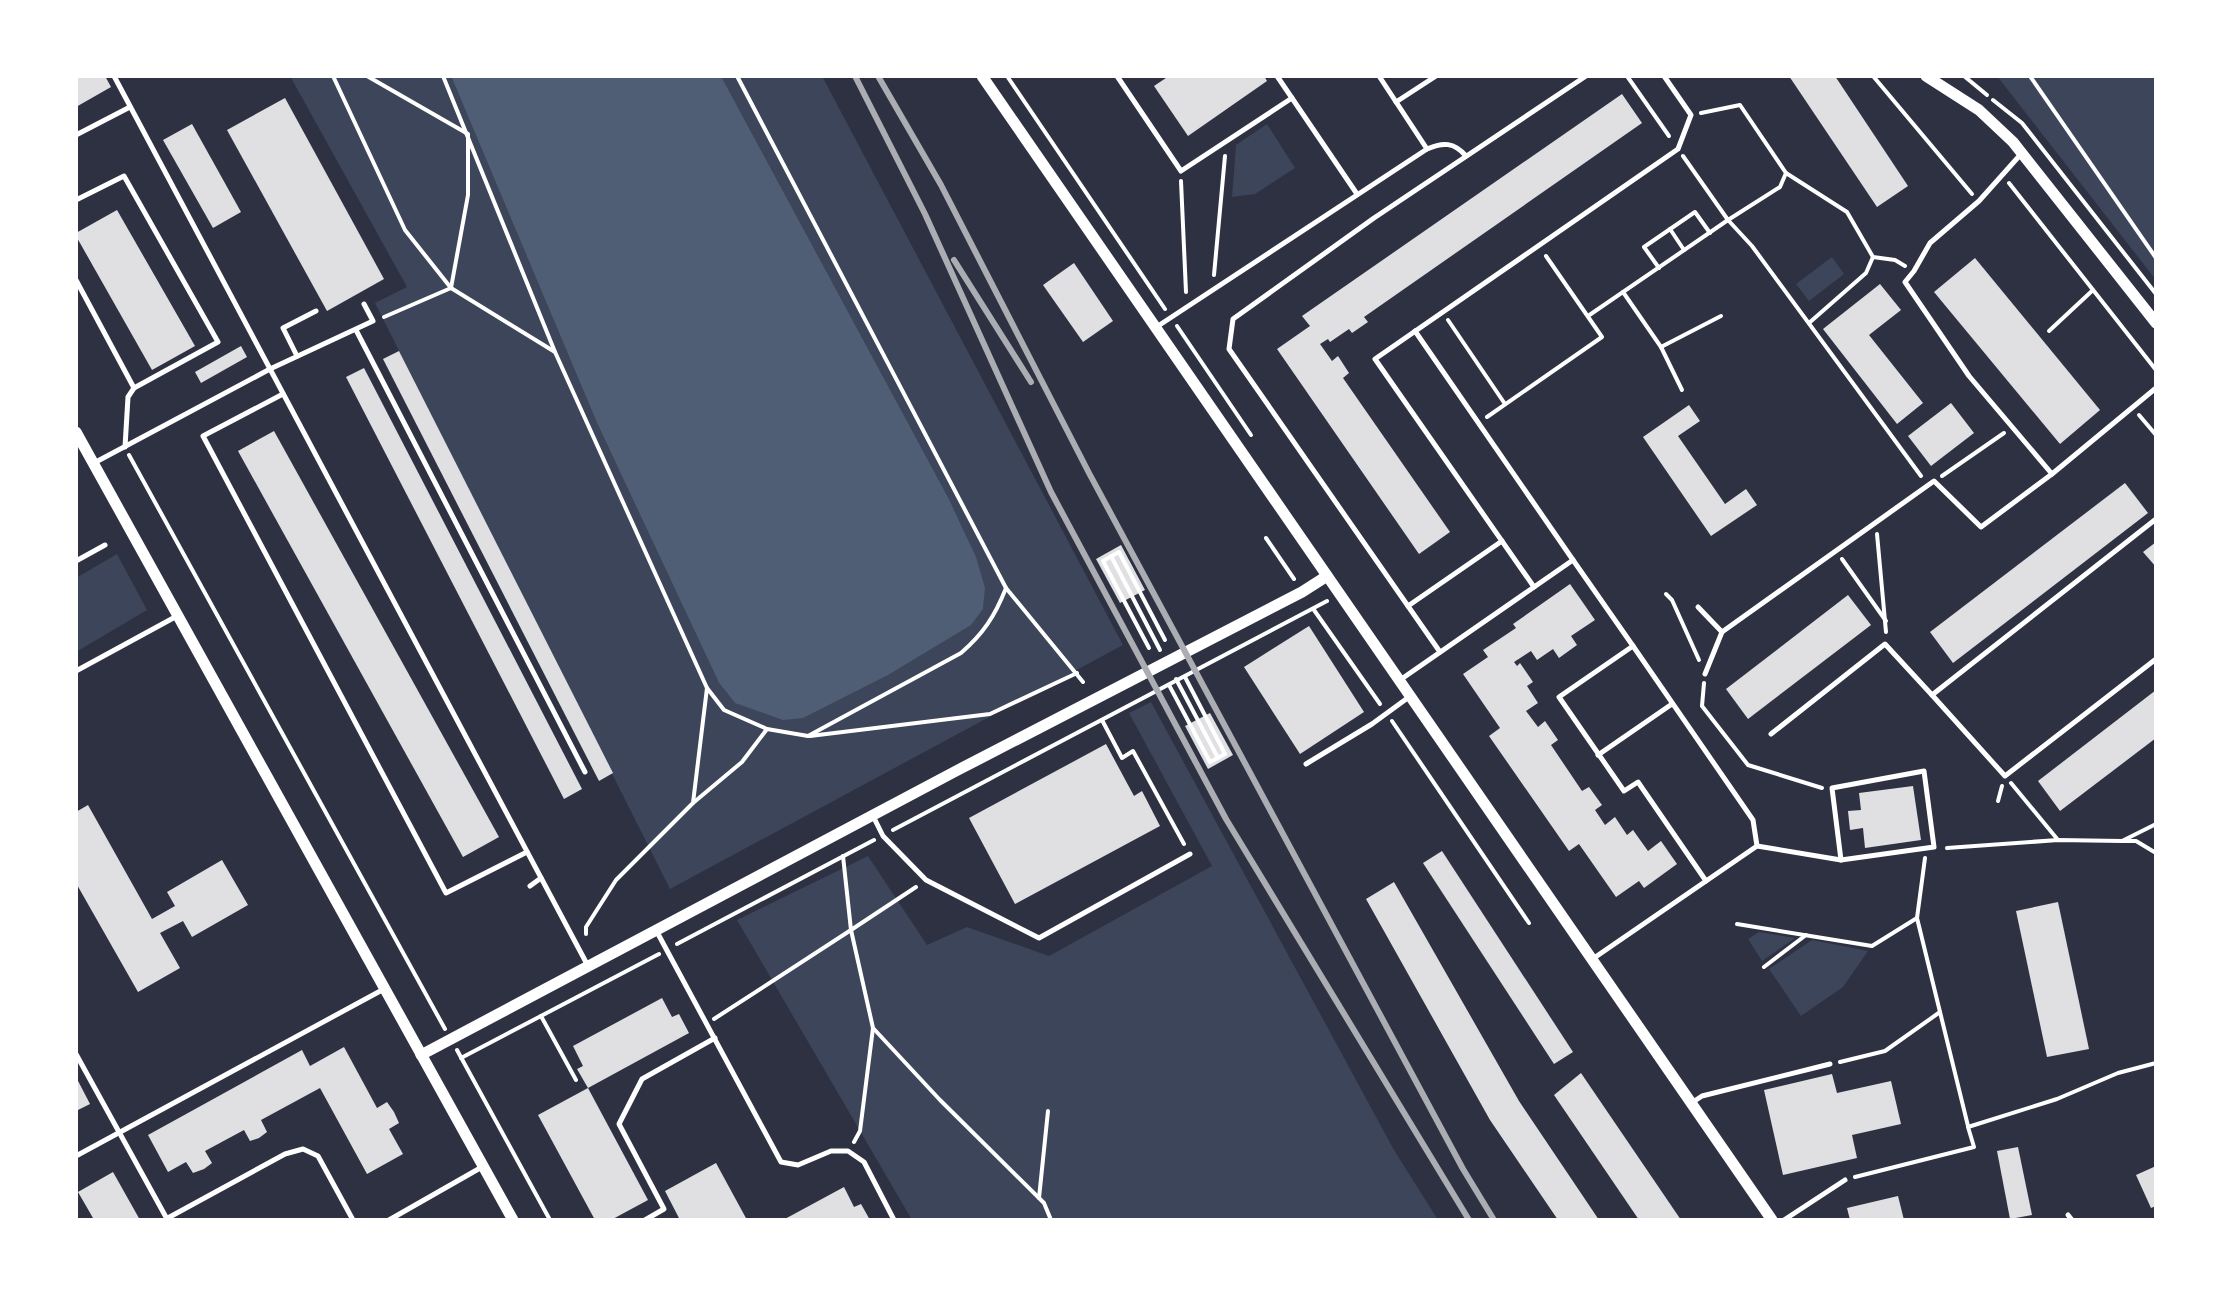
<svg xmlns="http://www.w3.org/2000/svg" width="2232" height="1296" font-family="Montserrat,sans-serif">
  <rect width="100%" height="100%" fill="#2d3142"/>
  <!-- green -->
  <g fill="#3c4559">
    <path d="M290 76H451L597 423 719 683 735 703 983 609C986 569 965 535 949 499L721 76H822L1123 645 670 889 375 303 407 287Z"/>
    <polygon points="1997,76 2156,76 2156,280"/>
    <polygon points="1267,124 1295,168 1255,194 1232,197 1236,145"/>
    <polygon points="1832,257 1844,274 1809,301 1796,284"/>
    <polygon points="117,554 147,610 76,652 76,578"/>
    <polygon points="1151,702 1394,1150 1438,1220 912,1220 737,920 868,856 927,945 967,927 1049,956 1212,866 1129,713"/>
    <polygon points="1759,932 1795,938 1762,961 1748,939"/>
    <polygon points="1812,940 1868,951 1843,987 1801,1016 1769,969"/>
  </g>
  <!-- water -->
  <polygon fill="#4f5d75" points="451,76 721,76 949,499 976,557 985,588 983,609 971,625 888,675 803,718 783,720 735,703 719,683 597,423"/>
  <!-- building -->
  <g fill="#e0e0e3">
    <polygon points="76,76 105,76 111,87 76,107"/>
    <polygon points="1169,76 1264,76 1267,81 1188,136 1154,86"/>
    <polygon points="1789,76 1835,76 1908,186 1877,207"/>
    <polygon points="1622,94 1642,123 1364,317 1368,322 1352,333 1349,329 1330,342 1328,339 1320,344 1332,361 1338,356 1349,373 1343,378 1450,532 1419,554 1277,349 1310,326 1302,316"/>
    <polygon points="285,98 384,279 327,311 227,130"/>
    <polygon points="192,124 241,212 213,228 163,140"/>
    <polygon points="117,210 195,346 152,370 76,236 76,233"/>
    <polygon points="1975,258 2100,410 2060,444 1934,292"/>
    <polygon points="1074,263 1113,321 1083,342 1043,285"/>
    <polygon points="1880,284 1901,310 1869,335 1923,403 1897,424 1823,329"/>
    <polygon points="241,346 247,357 201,383 195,372"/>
    <polygon points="399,351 613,773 599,781 383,359"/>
    <polygon points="364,368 582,789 564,799 346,377"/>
    <polygon points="1951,403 1974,433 1931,466 1908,436"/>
    <polygon points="1689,405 1700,421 1678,436 1725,504 1746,489 1757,505 1711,536 1643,437"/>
    <polygon points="274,431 499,837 463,857 238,451"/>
    <polygon points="2125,483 2148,513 1953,663 1930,632"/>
    <polygon points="2156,542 2156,567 2143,552"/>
    <polygon points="1121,545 1145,590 1120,603 1096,559"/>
    <polygon points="1570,584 1595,620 1571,636 1577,645 1559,658 1553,649 1537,660 1531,651 1514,662 1517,666 1520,663 1533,682 1527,686 1538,703 1526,711 1538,727 1545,721 1558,740 1551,745 1582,791 1589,787 1602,805 1595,810 1605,825 1615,817 1627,835 1633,830 1648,851 1661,841 1677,864 1644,888 1639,881 1616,897 1579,844 1569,851 1489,736 1500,728 1463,674 1488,657 1483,650 1516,628 1513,624"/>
    <polygon points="1848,595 1871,625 1748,719 1726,689"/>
    <polygon points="1309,626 1364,712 1300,754 1244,667"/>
    <polygon points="2156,690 2156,738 2060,811 2038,781"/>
    <polygon points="1210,713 1233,755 1208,769 1185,726"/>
    <polygon points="1106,744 1134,796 1142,791 1160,826 1015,904 969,818"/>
    <polygon points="1913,786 1921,840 1865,848 1863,828 1850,830 1848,811 1861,810 1859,793"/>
    <polygon points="88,805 152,919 175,906 167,892 222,860 248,905 192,937 183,921 160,933 180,968 138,992 76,883 76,812"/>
    <polygon points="1442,851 1573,1052 1554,1064 1423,863"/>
    <polygon points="1394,882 1519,1101 1599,1220 1558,1220 1490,1120 1366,899"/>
    <polygon points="2058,902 2089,1049 2047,1057 2016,911"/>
    <polygon points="662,998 672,1017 679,1014 689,1033 588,1088 577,1069 583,1066 573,1046"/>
    <polygon points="344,1047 377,1108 387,1102 394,1112 399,1123 389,1129 403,1154 367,1174 320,1088 261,1120 267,1132 259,1138 250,1141 244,1130 205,1151 212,1163 204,1169 193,1173 186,1162 168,1172 148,1135 302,1050 310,1066"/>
    <polygon points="1581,1073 1681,1220 1639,1220 1554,1095"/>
    <polygon points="1832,1074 1837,1093 1891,1081 1901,1124 1852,1135 1857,1158 1783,1175 1764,1090"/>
    <polygon points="76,1077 90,1104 76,1111"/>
    <polygon points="588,1088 648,1200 611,1220 595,1220 538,1115"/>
    <polygon points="2018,1147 2032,1215 2010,1219 1997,1151"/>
    <polygon points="716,1163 747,1220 680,1220 665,1191"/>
    <polygon points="2156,1166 2156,1206 2151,1208 2136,1175"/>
    <polygon points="113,1172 140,1220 90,1220 93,1218 78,1192"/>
    <polygon points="844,1187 854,1207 861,1204 870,1220 783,1220"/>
    <polygon points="1898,1196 1904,1220 1850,1220 1847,1208"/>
  </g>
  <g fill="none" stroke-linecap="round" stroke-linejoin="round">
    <!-- path -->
    <g stroke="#fff" stroke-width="4">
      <polyline points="333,76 405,230 451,288 555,352"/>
      <polyline points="367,76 468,134 468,195 451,288"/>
      <polyline points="443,76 555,352 707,688 693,803"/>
      <polyline points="1007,76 1165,309"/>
      <polyline points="1627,76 1669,136"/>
      <polyline points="1873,76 1972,194"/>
      <polyline points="1964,76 1987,95"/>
      <polyline points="2030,76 2156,258"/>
      <polyline points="1993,100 2022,123 2156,294"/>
      <polyline points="1701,113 1740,105 1786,173 1780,187 1728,220 1752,246 1921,476"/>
      <polyline points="1786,173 1847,212 1873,257 1895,260 1905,266"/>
      <polyline points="1181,181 1186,292"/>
      <polyline points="2009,183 2156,370"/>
      <polyline points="1670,229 1684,250"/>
      <polyline points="1659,268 1644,247 1695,212 1710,233"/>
      <polyline points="1214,275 1225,156"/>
      <polyline points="1623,292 1661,347 1682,390"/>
      <polyline points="1588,316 1728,220 1683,156"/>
      <polyline points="384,317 451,288"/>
      <polyline points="1448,320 1505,404"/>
      <polyline points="1809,323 1866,273 1873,257"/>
      <polyline points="1177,326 1251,435"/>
      <polyline points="2049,331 2093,290"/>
      <polyline points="1661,347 1721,316"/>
      <polyline points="2139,415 2156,435"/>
      <polyline points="1487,417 1602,337 1546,256"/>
      <polyline points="129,455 445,1029"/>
      <polyline points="1942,476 2004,433"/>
      <polyline points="1877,534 1886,632"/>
      <polyline points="1266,538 1294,579"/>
      <polyline points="1111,556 1160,650"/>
      <polyline points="1842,559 1886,621"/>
      <polyline points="1006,588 1083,682"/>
      <polyline points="1666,594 1672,600 1699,660"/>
      <polyline points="1314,610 1380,704"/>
      <polyline points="1149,648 1103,561 1119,552 1165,640"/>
      <polyline points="1176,679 1218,758"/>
      <polyline points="1704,683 1702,706 1748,765 1822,788"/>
      <polyline points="1169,685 1210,762 1225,754 1185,677"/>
      <path d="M707 688 724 710 767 729 808 736 961 653C983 634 995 616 1006 588L737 76"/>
      <polyline points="1102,720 1122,758 1133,751 1184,844"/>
      <polyline points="1392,721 1529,923"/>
      <polyline points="810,736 990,714 1077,673"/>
      <polyline points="2011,783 2058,840"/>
      <polyline points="1998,801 2002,786"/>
      <polyline points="893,830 1327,601"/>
      <polyline points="2124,840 2156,824"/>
      <polyline points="1947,848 2058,840 2122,841 2136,841 2156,853"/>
      <polyline points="1737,924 1872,946 1917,918"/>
      <polyline points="586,934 586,927 616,880 693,803 742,762 767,729"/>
      <polyline points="677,944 874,840"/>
      <polyline points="1764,967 1806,935"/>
      <polyline points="1940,1012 1968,1126"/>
      <polyline points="541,1016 576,1080"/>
      <polyline points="714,1019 851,930 843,856"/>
      <polyline points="873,1028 940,1100 1044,1203 1051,1220"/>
      <polyline points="457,1050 550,1220"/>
      <polyline points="461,1058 659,954"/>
      <polyline points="1840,1062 1885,1051 1940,1012 1917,918 1925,858"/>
      <polyline points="854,1142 860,1131 873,1028 851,930 916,887"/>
      <polyline points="1855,1177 1974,1147 1968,1127 2057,1099 2118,1073 2156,1063"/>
      <polyline points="1039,1198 1048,1111"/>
    </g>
    <!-- service -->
    <g stroke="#fff" stroke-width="5">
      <polyline points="114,76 588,966"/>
      <polyline points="1117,76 1181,171 1292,98"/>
      <polyline points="1277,76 1357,194"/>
      <polyline points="1379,76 1427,149"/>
      <polyline points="1396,102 1436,76"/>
      <polyline points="76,135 130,107"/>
      <polyline points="2021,154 1979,201 1930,243 1914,271 1905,282 1969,376 2052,474 2156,388"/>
      <polyline points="76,200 124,176 218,342 134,388 128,397 125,447"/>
      <polyline points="76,280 134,388"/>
      <path d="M1158 326 1427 149C1443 142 1454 142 1466 156"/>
      <polyline points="356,330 585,772"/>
      <polyline points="1415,331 1573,560"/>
      <polyline points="297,356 283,328 316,311"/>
      <polyline points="283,394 203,436 446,893 527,852"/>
      <polyline points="94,463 270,369 373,321 364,304"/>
      <polyline points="76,561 105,545"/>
      <polyline points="1534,587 1375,359 1678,149 1691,115 1664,76"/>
      <polyline points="1408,606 1502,541"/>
      <polyline points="1698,607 1722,632 1705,674"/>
      <polyline points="1722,632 1934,481 1981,527 2052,474"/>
      <polyline points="1440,652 1229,349 1233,319 1374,218 1586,76"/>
      <polyline points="76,671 177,616"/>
      <polyline points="1400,680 1573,560 1633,646 1559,697 1624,791 1638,782 1706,881"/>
      <polyline points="1932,695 2005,776 2156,659"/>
      <polyline points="1771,734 1885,644 1932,695 2156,519"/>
      <polyline points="1598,755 1672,704"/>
      <polyline points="1306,764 1372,724 1409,697"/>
      <polygon points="1924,771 1934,847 1841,860 1832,788"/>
      <polyline points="873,816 883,836 926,880 1039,938 1190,854"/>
      <polyline points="1757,846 1841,860"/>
      <polyline points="530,886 541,878"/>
      <polyline points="657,932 781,1162 798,1165 831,1151 848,1151 864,1162 894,1220"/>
      <polyline points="1594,958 1757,846 1753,820 1633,646"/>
      <polyline points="76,1054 167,1219"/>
      <polyline points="1693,1102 1702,1096 1830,1064"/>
      <polyline points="76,1156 384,989"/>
      <polyline points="2068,1215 2072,1220"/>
      <polyline points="166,1219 285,1154 303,1149 318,1156 353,1220"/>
      <polyline points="389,1220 482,1167"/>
      <polyline points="645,1220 664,1209 619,1124 642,1079 715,1038"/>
      <polyline points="1784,1220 1845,1180"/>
    </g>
    <!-- tertiary -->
    <g stroke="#fff" stroke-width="11">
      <polyline points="982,76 1772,1220"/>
      <polyline points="1926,76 1979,110 2013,142 2156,323"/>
      <polyline points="76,432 513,1220"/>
      <polyline points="421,1055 956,771 1302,592 1327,576"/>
    </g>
    <!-- rail -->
    <g stroke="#abadb3" stroke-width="6">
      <polyline points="855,76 925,214 1051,492 1226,819 1469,1220"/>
      <polyline points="878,76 941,185 1089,473 1463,1169 1494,1220"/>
      <polyline points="954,260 1031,382"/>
    </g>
  </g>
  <!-- border -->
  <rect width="2232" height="1296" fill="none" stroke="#ffffff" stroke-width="156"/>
</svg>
